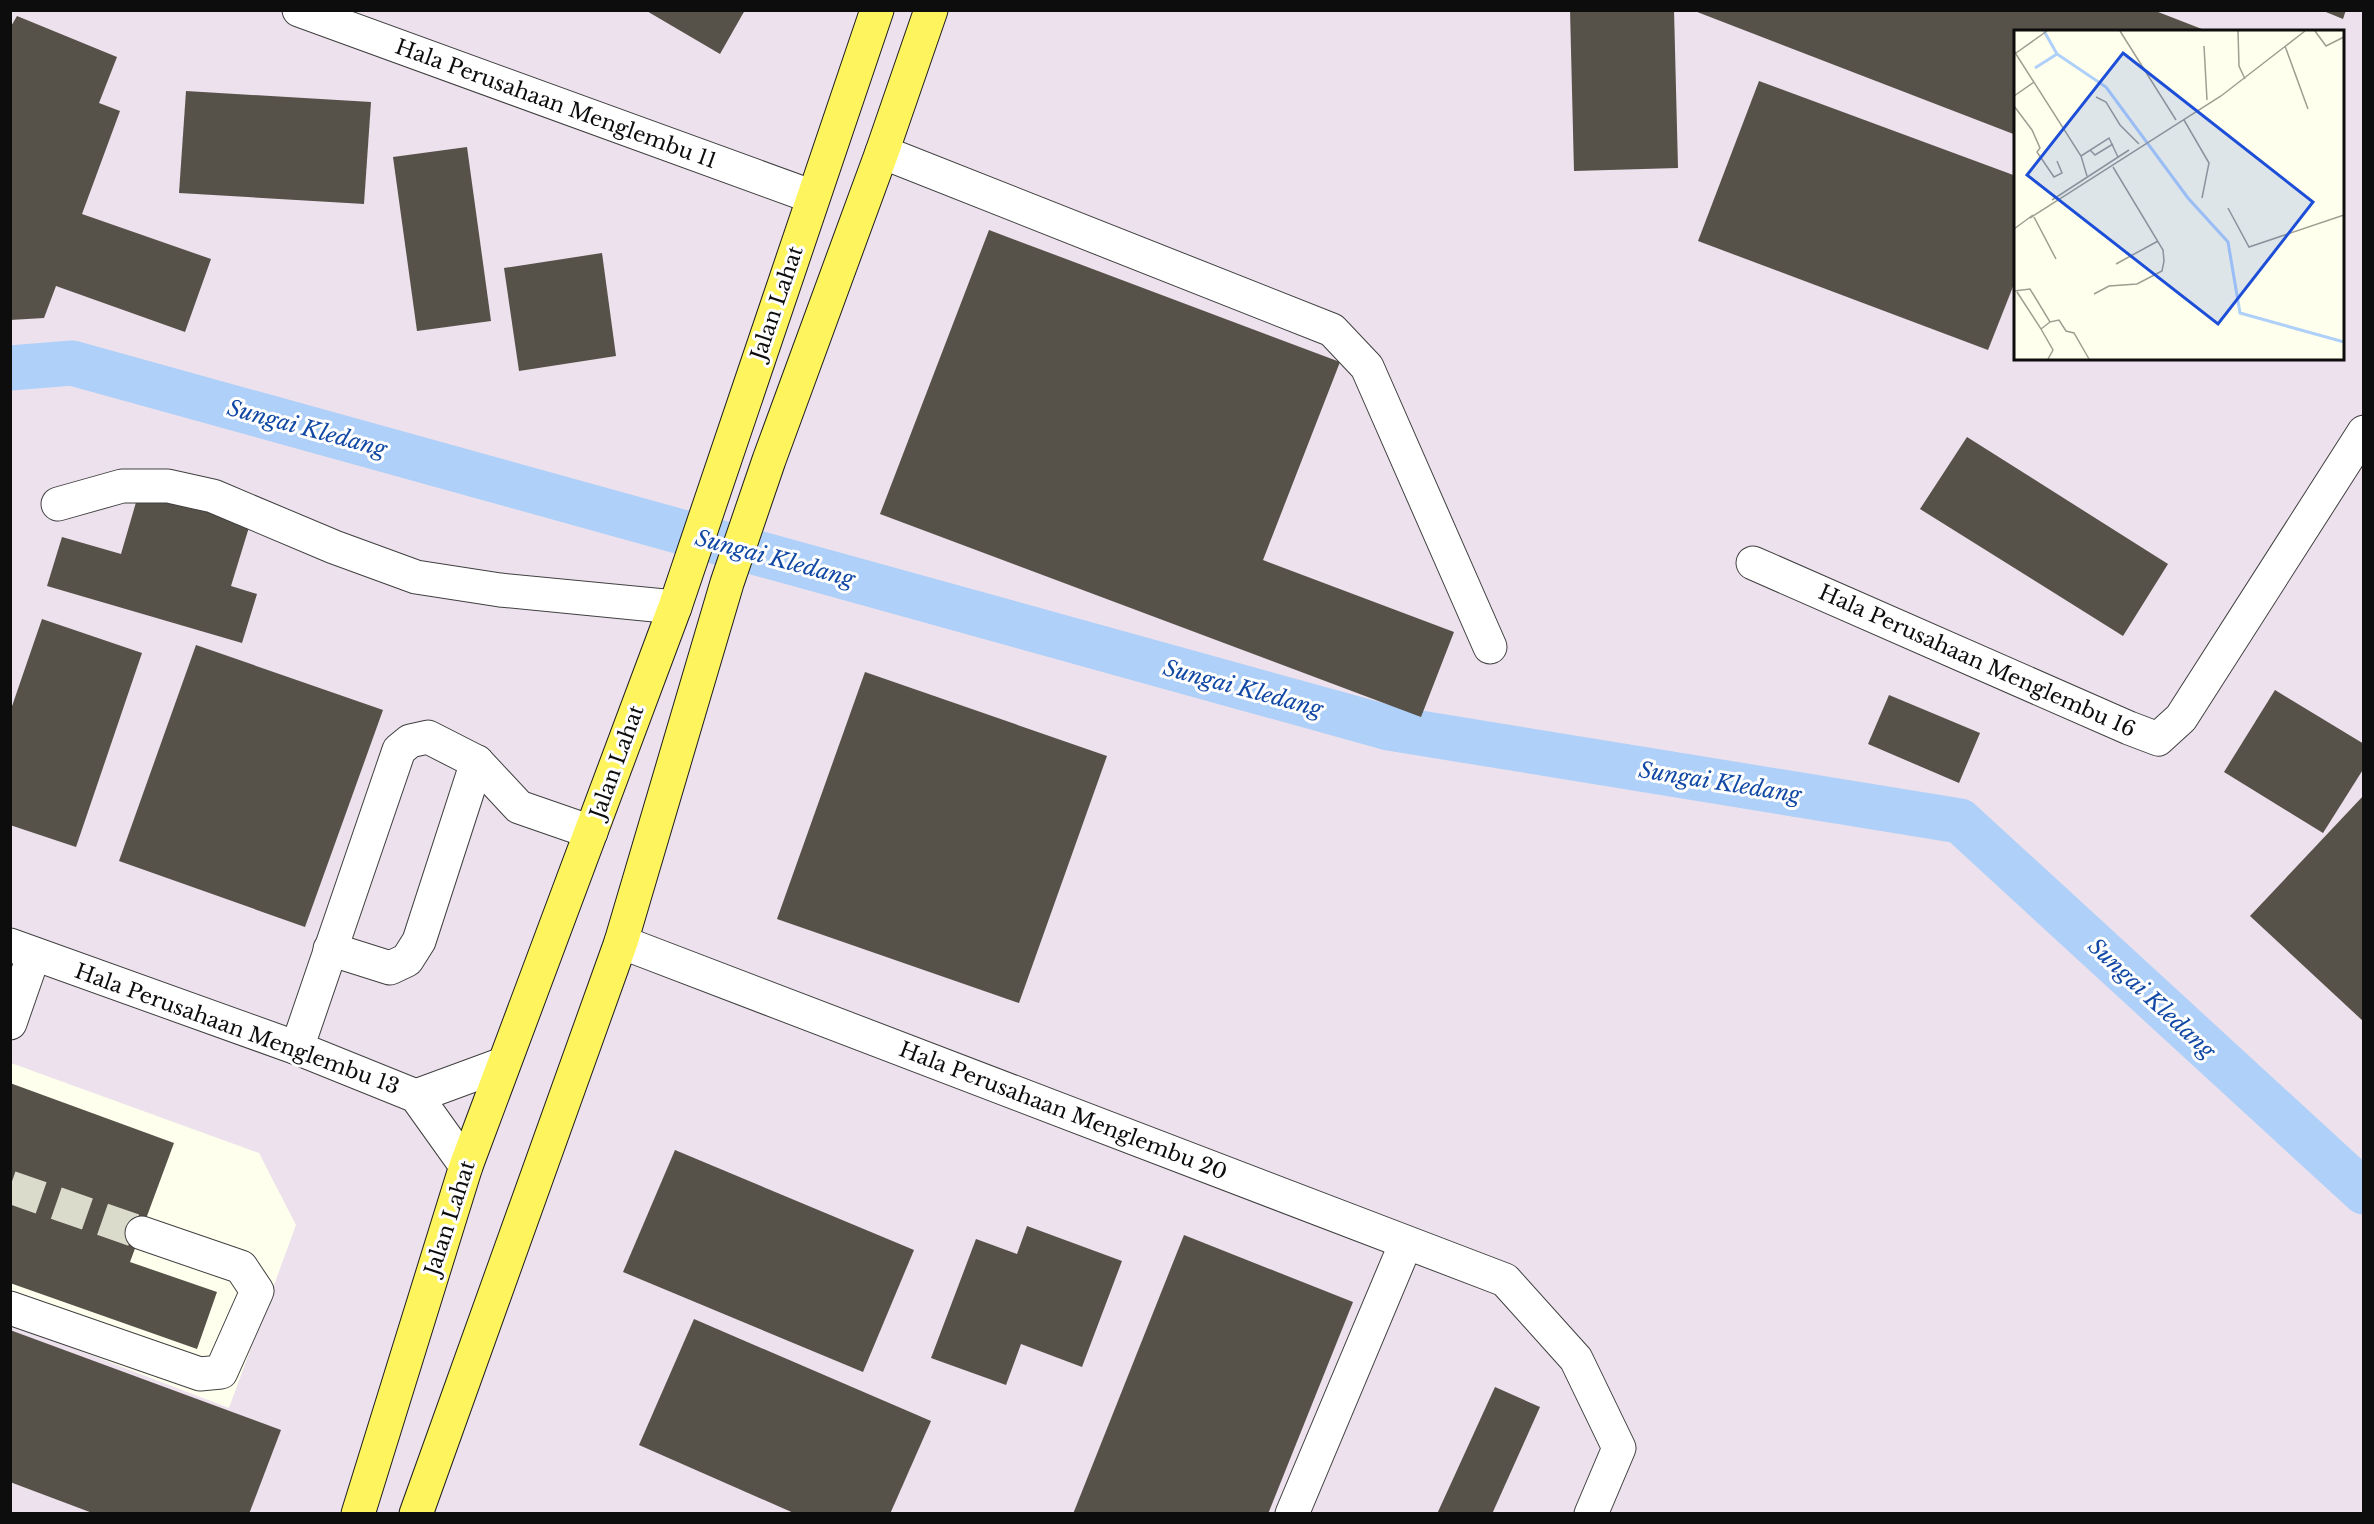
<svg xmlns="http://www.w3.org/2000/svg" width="2374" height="1524" font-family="'Libre Baskerville',serif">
  <rect width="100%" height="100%" fill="#ffffed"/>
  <!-- industrial -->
  <path fill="#ece1ec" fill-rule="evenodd" d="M11 11H2363V1513H11L10 1324 229 1408 296 1225 259 1153 11 1063ZM2016 32H2342V358H2016Z"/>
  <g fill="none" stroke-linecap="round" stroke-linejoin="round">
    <!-- canal -->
    <polyline stroke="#afd0f9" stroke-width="45" points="10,368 72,363 1389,728 1960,821 2364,1192"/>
  </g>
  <!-- building -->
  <g fill="#565149">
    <polygon points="645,10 745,10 720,54"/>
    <polygon points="1570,10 1674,10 1678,168 1574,171"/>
    <polygon points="1692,10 2153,10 2207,31 2016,32 2016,135"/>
    <polygon points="2321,10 2346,10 2343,19"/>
    <polygon points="17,16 117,57 99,103 120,111 82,214 211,259 185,332 56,286 44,318 10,320 10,28"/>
    <polygon points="1759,81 2016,176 2016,279 1988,350 1698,241"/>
    <polygon points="186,91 371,102 364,204 179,193"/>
    <polygon points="467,147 491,321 417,331 393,157"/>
    <polygon points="989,230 1340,362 1263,560 1454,632 1421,717 880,514"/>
    <polygon points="602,253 616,356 519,371 504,268"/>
    <polygon points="1967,437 2168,564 2123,636 1920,509"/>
    <polygon points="139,492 250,524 231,586 257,594 242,643 47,586 62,537 121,554"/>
    <polygon points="42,619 142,653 76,847 10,825 10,712"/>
    <polygon points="196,645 383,710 305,927 119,861"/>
    <polygon points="865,672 1107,756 1019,1003 777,919"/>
    <polygon points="2275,690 2364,744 2364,768 2323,833 2224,772"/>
    <polygon points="1889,695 1980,733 1959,783 1868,744"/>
    <polygon points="2364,795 2364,1022 2250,916"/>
    <polygon points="10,1083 174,1143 130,1262 217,1292 197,1349 10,1283"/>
    <polygon points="675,1150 914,1250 863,1372 623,1272"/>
    <polygon points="1027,1226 1122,1261 1082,1367 1021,1344 1006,1385 931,1358 976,1239 1017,1254"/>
    <polygon points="1184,1235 1353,1302 1268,1514 1073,1514"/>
    <polygon points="694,1319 931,1421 890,1514 796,1514 639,1445"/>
    <polygon points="10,1330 281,1430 249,1514 95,1514 10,1482"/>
    <polygon points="1495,1387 1540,1407 1492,1514 1437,1514"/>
  </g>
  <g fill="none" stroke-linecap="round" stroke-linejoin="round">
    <!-- minor-tunnel -->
    <polyline stroke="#dbdbcb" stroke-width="33" stroke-dasharray="33 16" stroke-linecap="butt" points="10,1187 142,1233"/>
    <defs>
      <g id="minor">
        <polyline points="299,10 813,197"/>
        <polyline points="882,152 1332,330 1367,367 1490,647"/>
        <polyline points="58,504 122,486 168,486 213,496 334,547 416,577 500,590 675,607"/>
        <polyline points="1753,563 2129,728 2158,739 2181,718 2364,432"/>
        <polyline points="621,942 1505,1280 1576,1359 1619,1448 1591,1514"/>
        <polyline points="10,945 297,1048 416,1096 466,1166"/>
        <polyline points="330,949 390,968 407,960 419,941 477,762"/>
        <polyline points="10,1023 34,954"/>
        <polyline points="297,1048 399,750 410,741 428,737 477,762 519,807 591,832"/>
        <polyline points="416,1096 503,1064"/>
        <polyline points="10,1308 200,1374 221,1372 257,1291 241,1267 142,1233"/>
        <polyline points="1292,1514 1406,1243"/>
      </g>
      <g id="major">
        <polyline points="358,1514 466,1166 675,607 877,10"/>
        <polyline points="416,1514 621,942 727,583 769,460 882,152 931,10"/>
      </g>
    </defs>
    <!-- minor casing -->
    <use href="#minor" stroke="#404040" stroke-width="35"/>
    <!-- major casing -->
    <use href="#major" stroke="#1e1e1e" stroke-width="35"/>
    <!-- minor -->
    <use href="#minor" stroke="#fff" stroke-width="33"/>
    <!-- major -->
    <use href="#major" stroke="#fef45e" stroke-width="33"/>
  </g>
  <g text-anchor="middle" stroke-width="6" stroke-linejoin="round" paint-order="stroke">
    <!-- street labels -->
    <g font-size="21" fill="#0d0d0d" stroke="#fff">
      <text transform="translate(556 104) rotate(20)" y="7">Hala Perusahaan Menglembu 11</text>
      <text transform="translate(777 303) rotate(-71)" y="7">Jalan Lahat</text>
      <text transform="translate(1977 661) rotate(24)" y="7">Hala Perusahaan Menglembu 16</text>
      <text transform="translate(617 762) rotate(-70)" y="7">Jalan Lahat</text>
      <text transform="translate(237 1029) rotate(20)" y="7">Hala Perusahaan Menglembu 13</text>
      <text transform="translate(1063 1111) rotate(21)" y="7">Hala Perusahaan Menglembu 20</text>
      <text transform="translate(450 1218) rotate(-72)" y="7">Jalan Lahat</text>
    </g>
    <!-- water labels -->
    <g font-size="22" font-style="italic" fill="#1149a5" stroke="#fff">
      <text transform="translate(307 428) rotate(15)" y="8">Sungai Kledang</text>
      <text transform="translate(775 558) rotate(15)" y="8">Sungai Kledang</text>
      <text transform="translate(1243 688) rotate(15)" y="8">Sungai Kledang</text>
      <text transform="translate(1720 782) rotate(9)" y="8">Sungai Kledang</text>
      <text transform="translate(2152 998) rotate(43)" y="8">Sungai Kledang</text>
    </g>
  </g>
  <!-- overview -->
  <g transform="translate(2014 30)">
    <rect width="330" height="330" fill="#ffffed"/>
    <path fill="none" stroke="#afd0f9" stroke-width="3" d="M30 1 43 24 92 57 174 168 214 212 226 283 330 312M21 38 43 24"/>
    <path fill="none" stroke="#9e9e93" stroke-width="1.5" d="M106 1 162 90M224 1 225 36 231 49M301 1 312 16 330 7M190 16 193 70M271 16 294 79M0 21 67 126 73 146M2 23 33 1M0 66 20 52M82 67 92 72 106 95 125 114M0 76 18 100 26 118 23 122 40 147 48 143 43 131M170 90 195 133 188 168M76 120 81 125 99 114M67 126 95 108 104 127M38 170 115 120M214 178 235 217 330 185M20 187 42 229M16 188 207 66 291 1M0 199 19 185M102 234 144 211M0 261 16 259 36 292 45 290 52 301 60 303 75 329M3 262 27 299 36 292M80 264 95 256 123 254 148 241 150 231 149 220 99 137M27 299 39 320 34 329"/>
    <path fill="#1d4ed8" fill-opacity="0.15" stroke="#1d4ed8" stroke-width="3" d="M109 23 299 172 204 294 13 145Z"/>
    <rect width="330" height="330" fill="none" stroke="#0d0d0d" stroke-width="3"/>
  </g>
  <!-- border -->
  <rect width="2374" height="1524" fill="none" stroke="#0d0d0d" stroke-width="24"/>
</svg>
